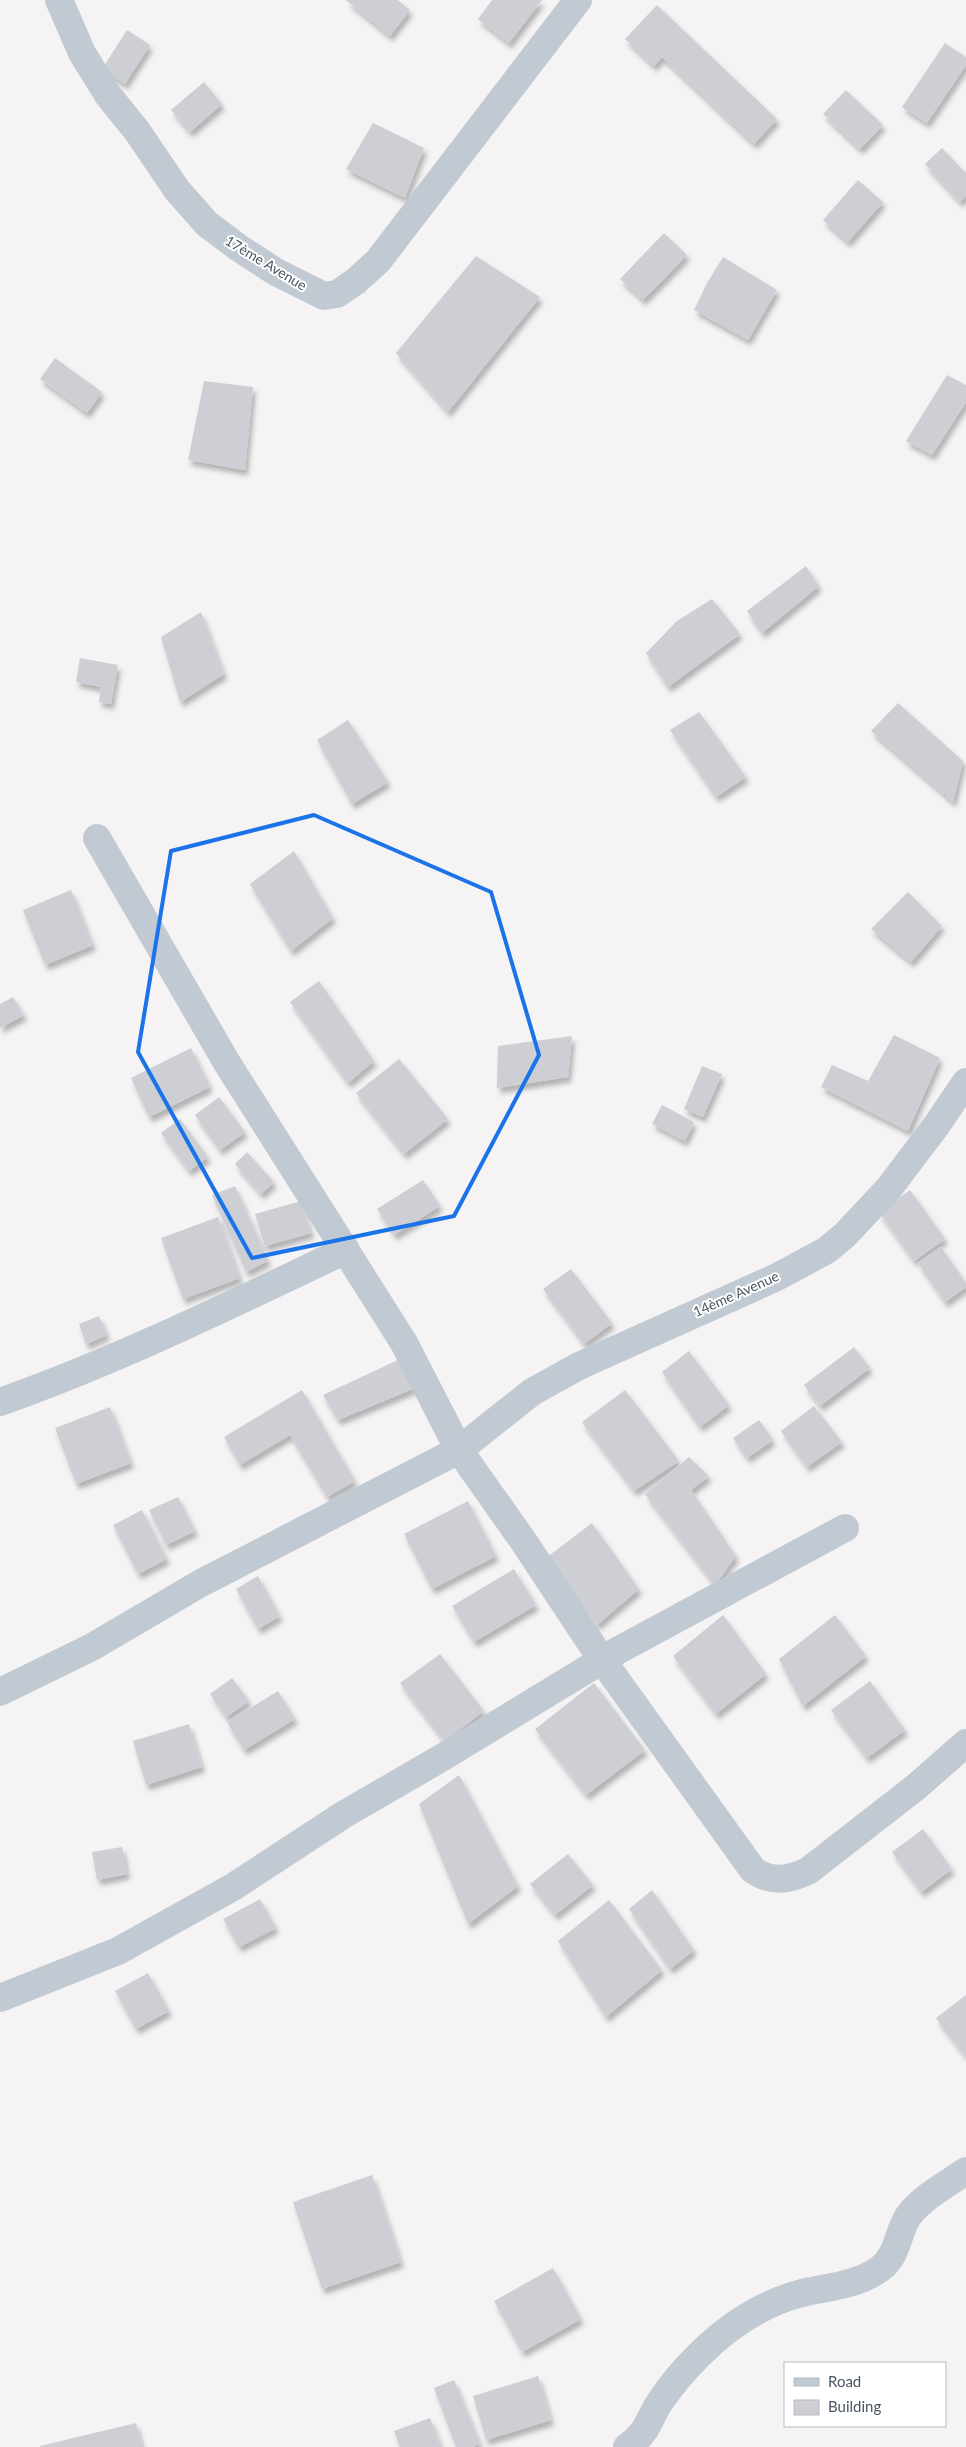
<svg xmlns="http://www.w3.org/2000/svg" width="966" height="2447" font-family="Lato,sans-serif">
  <defs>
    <filter id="shadow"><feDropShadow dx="3" dy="5.5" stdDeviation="2.5" flood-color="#0004"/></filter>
  </defs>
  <rect width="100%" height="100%" fill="#f5f3f3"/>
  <!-- building -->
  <g fill="#cdcfd5" filter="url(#shadow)">
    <polygon points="346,0 398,0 410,10 390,36"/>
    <polygon points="492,0 542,0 509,43 478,19"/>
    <polygon points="657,5 777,119 754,144 662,57 654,66 625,39"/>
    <polygon points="127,30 150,45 125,84 102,69"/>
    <polygon points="945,43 966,57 966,65 927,123 902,107"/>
    <polygon points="204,82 222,104 190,132 171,110"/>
    <polygon points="846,90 883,125 860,149 823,114"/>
    <polygon points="373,123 424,148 405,198 346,169"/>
    <polygon points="942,148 966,173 966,196 960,202 925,164"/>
    <polygon points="858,180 883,202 848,242 823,220"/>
    <polygon points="664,233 687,255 643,300 620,279"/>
    <polygon points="476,256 540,297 448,412 396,353"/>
    <polygon points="723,257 777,290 748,340 694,310 707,283"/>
    <polygon points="55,358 102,392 87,413 40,379"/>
    <polygon points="947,375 966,385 966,402 932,455 906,441"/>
    <polygon points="204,381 253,387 245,470 188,460"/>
    <polygon points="806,566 819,586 762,633 747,611"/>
    <polygon points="712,599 740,634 668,687 646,653 677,621"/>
    <polygon points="201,612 224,674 180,702 161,637"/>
    <polygon points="80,658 118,665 111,704 99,702 101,687 76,682"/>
    <polygon points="898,703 963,761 953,802 871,731"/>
    <polygon points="699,712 746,777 716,797 670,730"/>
    <polygon points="348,720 388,782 352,804 317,740"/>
    <polygon points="294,851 333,918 291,951 250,884"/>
    <polygon points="71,890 93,945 45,965 23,910"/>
    <polygon points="908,892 942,926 911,962 871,929"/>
    <polygon points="319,981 374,1061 348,1083 290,1002"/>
    <polygon points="13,997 24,1015 0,1028 0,1004"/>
    <polygon points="894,1035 940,1058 908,1131 821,1087 832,1065 868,1081"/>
    <polygon points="572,1036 568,1077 497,1088 498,1046"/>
    <polygon points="191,1048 210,1087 149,1117 131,1078"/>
    <polygon points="399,1059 448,1119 404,1154 356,1093"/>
    <polygon points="702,1066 722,1074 703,1117 684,1109"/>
    <polygon points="219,1097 245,1132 220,1150 195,1115"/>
    <polygon points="662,1105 694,1122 685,1141 652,1124"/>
    <polygon points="180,1119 208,1157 189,1171 161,1133"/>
    <polygon points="247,1152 274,1182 261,1194 235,1164"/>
    <polygon points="423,1180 440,1206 394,1235 377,1209"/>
    <polygon points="235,1186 268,1261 246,1272 212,1195"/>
    <polygon points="910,1190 945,1239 914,1261 879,1212"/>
    <polygon points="301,1201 311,1233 265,1246 255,1214"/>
    <polygon points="218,1217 240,1278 183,1299 161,1238"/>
    <polygon points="941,1247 966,1283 966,1287 945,1302 918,1263"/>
    <polygon points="571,1269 612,1323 584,1344 543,1289"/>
    <polygon points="99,1316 107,1335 86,1344 79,1324"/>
    <polygon points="854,1347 870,1368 820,1406 804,1385"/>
    <polygon points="689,1351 729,1405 700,1427 662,1372"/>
    <polygon points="400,1359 415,1388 338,1420 323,1395"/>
    <polygon points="302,1390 355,1481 327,1497 290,1435 240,1465 224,1437"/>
    <polygon points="625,1390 679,1461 634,1491 582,1422"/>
    <polygon points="814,1406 842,1442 807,1467 781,1431"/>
    <polygon points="110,1407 131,1463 76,1484 55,1428"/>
    <polygon points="759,1420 773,1440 747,1458 733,1438"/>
    <polygon points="689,1457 709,1476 691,1490 736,1556 715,1585 645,1494"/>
    <polygon points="178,1497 195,1531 166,1545 149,1510"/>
    <polygon points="468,1501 496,1556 432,1589 404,1534"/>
    <polygon points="142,1510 167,1559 138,1574 113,1525"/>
    <polygon points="592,1523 639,1589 597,1625 546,1558"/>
    <polygon points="514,1569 536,1605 474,1642 452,1606"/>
    <polygon points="258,1576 280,1616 258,1629 236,1589"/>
    <polygon points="723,1615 766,1674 716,1714 673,1656"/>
    <polygon points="835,1615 866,1656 803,1706 779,1659"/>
    <polygon points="440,1654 484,1711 444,1741 400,1683"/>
    <polygon points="232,1678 249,1701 226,1717 210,1694"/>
    <polygon points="870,1681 905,1730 867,1758 831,1710"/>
    <polygon points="594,1683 645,1750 586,1795 535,1729"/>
    <polygon points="278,1691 295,1719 244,1750 227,1722"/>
    <polygon points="189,1724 202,1767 146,1785 133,1741"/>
    <polygon points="459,1775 518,1886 468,1924 419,1804"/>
    <polygon points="923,1829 952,1869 921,1892 892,1852"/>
    <polygon points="122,1847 127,1874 97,1880 92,1852"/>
    <polygon points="568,1854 593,1885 555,1915 530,1884"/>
    <polygon points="652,1890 694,1950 670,1969 629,1909"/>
    <polygon points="260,1899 276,1928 239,1947 223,1919"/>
    <polygon points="609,1900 662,1970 606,2017 558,1941"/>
    <polygon points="148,1973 169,2011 136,2029 115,1991"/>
    <polygon points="966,1995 966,2057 936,2018"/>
    <polygon points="372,2175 401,2262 322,2289 293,2202"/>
    <polygon points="553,2268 581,2319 522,2352 494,2301"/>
    <polygon points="538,2376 551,2420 486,2440 473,2396"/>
    <polygon points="454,2380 480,2444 472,2447 456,2447 434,2388"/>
    <polygon points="430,2418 441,2447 400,2447 394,2431"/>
    <polygon points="136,2423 142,2447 40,2447 40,2446"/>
  </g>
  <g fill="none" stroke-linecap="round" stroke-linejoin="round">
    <!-- street -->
    <g stroke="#c1cad2" stroke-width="28">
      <polyline points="59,0 82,53 108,95 137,131 177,190 207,224 239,248 276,272 324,296 337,294 356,281 378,261 578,0"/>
      <path d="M97 838 227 1063 404 1343 459 1450 524 1542 602 1660 753 1870C772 1883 788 1880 808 1871L916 1787 966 1743"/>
      <path d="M0 1402C119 1360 232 1304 346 1250"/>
      <polyline points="0,1692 92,1647 201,1583 459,1450 532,1392 579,1366 777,1277 827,1250 845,1235 889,1188 936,1126 966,1082"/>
      <polyline points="0,1998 118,1951 233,1887 343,1815 443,1757 617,1651 845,1528"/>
      <path d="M627 2447C650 2431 648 2418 662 2399 672 2384 686 2368 699 2355 727 2327 763 2303 802 2293 828 2287 859 2285 881 2268 899 2254 897 2232 909 2215 923 2197 947 2184 966 2171"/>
    </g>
  </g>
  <!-- marked area -->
  <path fill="none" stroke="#1a73e8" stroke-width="4" stroke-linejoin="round" d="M314 815 491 892 539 1055 454 1216 252 1258 138 1052 171 851Z"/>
  <g text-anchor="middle" stroke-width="4" stroke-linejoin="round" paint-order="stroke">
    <!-- street labels -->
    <g font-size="14" fill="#4a5661" stroke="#fff">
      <text transform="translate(266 263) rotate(31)" y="5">17ème Avenue</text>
      <text transform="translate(736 1294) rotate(-24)" y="5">14ème Avenue</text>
    </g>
  </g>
  <!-- legend -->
  <rect x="784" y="2362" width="162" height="65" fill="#ffffff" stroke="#b7bbc0"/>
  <rect x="794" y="2378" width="25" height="8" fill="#c1cad2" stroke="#b7bbc0"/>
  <text x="828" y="2387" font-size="15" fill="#4a5661">Road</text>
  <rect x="794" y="2400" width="25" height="15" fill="#cdcfd5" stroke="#b7bbc0"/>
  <text x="828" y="2412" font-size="15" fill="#4a5661">Building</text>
</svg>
